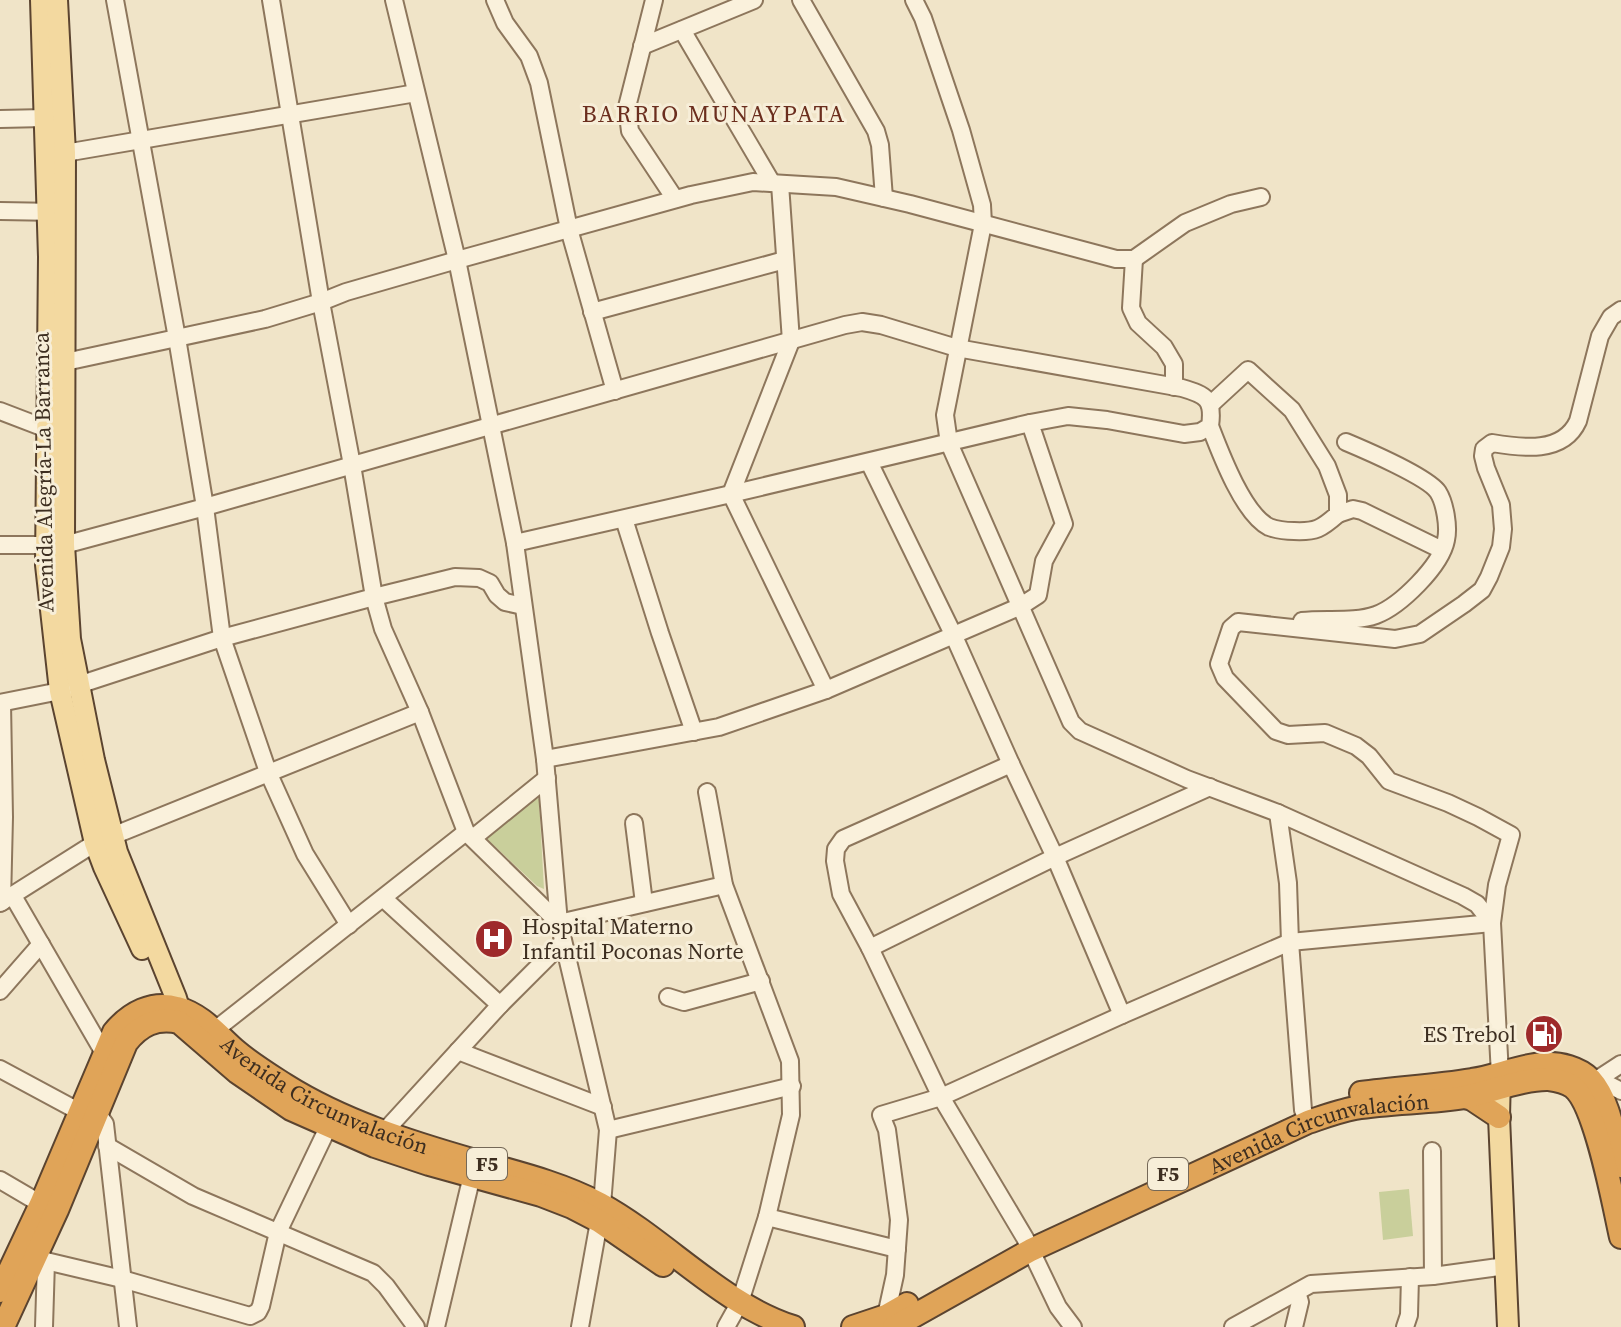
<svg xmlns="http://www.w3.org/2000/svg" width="1621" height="1327" font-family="'Source Serif 4',serif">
  <rect width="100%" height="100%" fill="#f0e4c8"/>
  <!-- park -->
  <g fill="#c9cf9b">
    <polygon points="532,797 539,799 544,889 537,886 484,836"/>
    <polygon points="1409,1189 1413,1236 1383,1240 1379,1192"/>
  </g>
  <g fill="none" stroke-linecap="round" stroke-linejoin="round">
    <defs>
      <g id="minor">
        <polyline points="115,0 177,338 205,507 222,638 268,772 305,854 349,925"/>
        <polyline points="271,0 321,302 352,465 374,597 383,629 420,712 466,832 559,923 724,885"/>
        <polyline points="394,0 457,260 515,543 545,759 559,923 608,1130 602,1205 580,1327"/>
        <polyline points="495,0 505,23 529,56 539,83 569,229 615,391"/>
        <polyline points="654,0 627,107 630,131 675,199"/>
        <polyline points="801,0 876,131 880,145 884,198"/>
        <polyline points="914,0 923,18 961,130 982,205 983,224 945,415 949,443 1071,722 1080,731 1187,779 1278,813 1463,896 1477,904 1492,923"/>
        <polyline points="682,30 772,183"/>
        <polyline points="642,46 754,0"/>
        <polyline points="0,119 45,118"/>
        <polyline points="56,153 65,153 416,93"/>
        <polyline points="780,184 791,341 731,494 826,690"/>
        <polyline points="0,211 58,212"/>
        <polyline points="1134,259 1131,308 1138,323 1164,347 1174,364 1174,387"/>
        <polyline points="592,312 785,260"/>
        <polyline points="56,364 265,319 321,302 346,292 457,260 691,195 753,182 836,187 910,204 1116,259 1134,259 1185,223 1231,204 1261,197"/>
        <path d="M1210 405 1248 370 1292 410 1327 466 1338 495V514C1321 529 1316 532 1294 531 1285 531 1277 530 1269 527 1243 514 1220 452 1210 426"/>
        <polyline points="0,411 47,429 58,431"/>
        <polyline points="869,462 953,634 1011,764 1055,857 1122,1015"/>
        <polyline points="1338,514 1353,509 1362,511 1442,550"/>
        <polyline points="624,519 660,633 694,732"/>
        <polyline points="515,543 731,494 1030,423"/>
        <path d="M0 545H64L205 507 845 325 862 322 881 325 957 348 1182 388C1206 395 1214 399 1210 426L1200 432 1184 434 1107 420 1068 416 1030 423 1064 524 1044 561 1038 595 1021 606 826 690 719 727 545 759"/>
        <path d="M1302 621C1324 618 1354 623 1376 615 1400 606 1441 566 1446 540 1449 527 1445 503 1438 492 1428 477 1365 450 1346 442"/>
        <polyline points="0,703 60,691 222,638 374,597 455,577 479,578 490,583 497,595 505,602 523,606"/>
        <polyline points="1011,764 843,839 836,849 835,861 841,894 870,948 941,1097 1025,1238 1058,1307 1073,1327"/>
        <polyline points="707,792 724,885 790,1061 791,1115 767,1217 740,1302 726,1327"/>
        <polyline points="1278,813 1288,883 1290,942 1303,1110 1308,1122"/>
        <polyline points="634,823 644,903"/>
        <polyline points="473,838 547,778"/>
        <polyline points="13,896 104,1053"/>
        <polyline points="383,898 500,1005 384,1132"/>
        <polyline points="2,902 4,817 2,703"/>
        <polyline points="0,903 95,843 420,712"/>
        <polyline points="870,948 1055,857 1210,787"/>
        <polyline points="0,991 41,944"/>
        <polyline points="668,997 684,1002 761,981"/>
        <polyline points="500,1005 563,942"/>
        <polyline points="208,1038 215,1030 466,832"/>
        <polyline points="458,1051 603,1107"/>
        <polyline points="0,1069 80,1112"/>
        <path d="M1500 1075 1492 923 1497 885 1511 835 1478 817 1448 803 1389 781 1369 756 1356 746 1325 733 1288 735 1276 731 1225 678 1219 664 1231 628 1238 622 1395 639 1420 634 1464 604 1482 590 1489 577 1501 547 1503 529 1501 505 1486 468 1483 456 1484 449 1492 443C1522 448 1563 454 1578 421L1600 336 1611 317 1621 310"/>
        <polyline points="1589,1079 1598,1079 1621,1064"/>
        <polyline points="1598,1079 1621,1091"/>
        <polyline points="97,1113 105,1124 128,1327"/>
        <polyline points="608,1130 792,1086"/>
        <polyline points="107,1146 193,1196 373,1273 386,1286 416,1327"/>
        <polyline points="1432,1151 1433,1276"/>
        <polyline points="0,1180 41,1204"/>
        <polyline points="767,1217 897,1249"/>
        <polyline points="37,1255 46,1261 122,1279 250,1316 258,1312 261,1306 278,1232 333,1117"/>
        <polyline points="886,1316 895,1275 899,1220 887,1130 881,1115 941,1097 1122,1015 1290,942 1492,923"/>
        <polyline points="44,1327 46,1261"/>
        <polyline points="436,1327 474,1167"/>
        <polyline points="1233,1327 1311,1284 1433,1276 1506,1266"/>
        <polyline points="1294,1327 1300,1302 1297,1292"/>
        <polyline points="1405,1327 1409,1315 1410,1277"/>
      </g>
      <g id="major">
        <polyline points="41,0 49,257 46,565 60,691 95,843 104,867 142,949"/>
        <polyline points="57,0 65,153 64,545 70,639 94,760 117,852 176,998 179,1008 179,1022"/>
        <polyline points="1500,1075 1499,1117 1508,1327"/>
      </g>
      <g id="highway">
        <path d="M1361 1093C1398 1088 1435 1086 1472 1080 1496 1077 1520 1065 1544 1064 1560 1063 1579 1068 1590 1079 1610 1101 1614 1138 1621 1166"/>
        <polyline points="1465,1097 1472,1099 1499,1117"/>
        <path id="s1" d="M0 1291 41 1204 114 1032C130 1013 152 1001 177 1008 201 1014 217 1034 235 1050 250 1063 268 1074 285 1085 342 1121 409 1142 475 1161 518 1173 560 1183 600 1204 666 1240 721 1304 793 1327"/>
        <path d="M3 1327 57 1210 126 1043C140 1025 156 1017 179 1022L237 1072 291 1109 375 1146 429 1164 541 1195 572 1207 599 1221 663 1265"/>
        <polyline points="853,1327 886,1316 907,1304"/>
        <path id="s2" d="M894 1327 1031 1250 1308 1122C1323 1117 1339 1111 1355 1108 1391 1102 1429 1103 1465 1097 1490 1092 1525 1078 1549 1079 1557 1080 1566 1082 1573 1087 1596 1105 1614 1206 1621 1237"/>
      </g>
    </defs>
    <!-- minor casing -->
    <use href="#minor" stroke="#8d765c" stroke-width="20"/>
    <!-- major casing -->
    <use href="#major" stroke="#5b4430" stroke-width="24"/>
    <!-- highway casing -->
    <use href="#highway" stroke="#5b4430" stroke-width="26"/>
    <!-- minor -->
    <use href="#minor" stroke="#faf1dc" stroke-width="16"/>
    <!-- major -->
    <use href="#major" stroke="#f3d9a0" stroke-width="20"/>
    <!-- highway -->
    <use href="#highway" stroke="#e0a458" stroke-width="22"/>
  </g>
  <!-- icons -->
  <defs>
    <symbol id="hospital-disc" viewBox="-11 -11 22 22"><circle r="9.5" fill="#9e2a2b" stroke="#f7eed8"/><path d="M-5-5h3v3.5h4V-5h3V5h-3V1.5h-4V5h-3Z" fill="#fff"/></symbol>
    <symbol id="fuel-disc" viewBox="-11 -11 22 22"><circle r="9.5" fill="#9e2a2b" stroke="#f7eed8"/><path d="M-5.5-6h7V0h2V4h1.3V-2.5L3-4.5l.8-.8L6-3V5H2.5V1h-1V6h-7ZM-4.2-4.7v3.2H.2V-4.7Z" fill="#fff"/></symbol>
  </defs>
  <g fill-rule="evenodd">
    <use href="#hospital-disc" x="472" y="917" width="44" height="44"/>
    <use href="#fuel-disc" x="1522" y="1012" width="44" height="44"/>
  </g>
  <g text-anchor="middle" stroke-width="6" stroke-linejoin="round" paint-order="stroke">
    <!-- shield labels -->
    <g fill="#f7eed8" stroke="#756857" stroke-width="2">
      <rect x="467" y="1148" width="40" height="32" rx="6"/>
      <rect x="1148" y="1158" width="40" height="32" rx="6"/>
    </g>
    <g font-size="20" font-weight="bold" fill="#3d2e20">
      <text x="487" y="1171">F5</text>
      <text x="1168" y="1181">F5</text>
    </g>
    <!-- street labels -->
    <g font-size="22" fill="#3d2e20" stroke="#f7eed8">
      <text transform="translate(43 472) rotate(-91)" y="8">Avenida Alegría-La Barranca</text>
      <text dy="8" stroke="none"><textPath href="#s1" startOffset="528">Avenida Circunvalación</textPath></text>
      <text dy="8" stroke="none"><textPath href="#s2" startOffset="470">Avenida Circunvalación</textPath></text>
    </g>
    <!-- poi labels -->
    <g font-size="22" fill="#3d2e20" stroke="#f7eed8" text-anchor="start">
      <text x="522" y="934">Hospital Materno<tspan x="522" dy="25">Infantil Poconas Norte</tspan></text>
      <text x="1516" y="1042" text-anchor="end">ES Trebol</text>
    </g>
    <!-- neighbourhood labels -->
    <g font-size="24" letter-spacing="2" fill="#6b2e1e" stroke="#f7eed8">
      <text x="714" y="122">BARRIO MUNAYPATA</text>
    </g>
  </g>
</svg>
